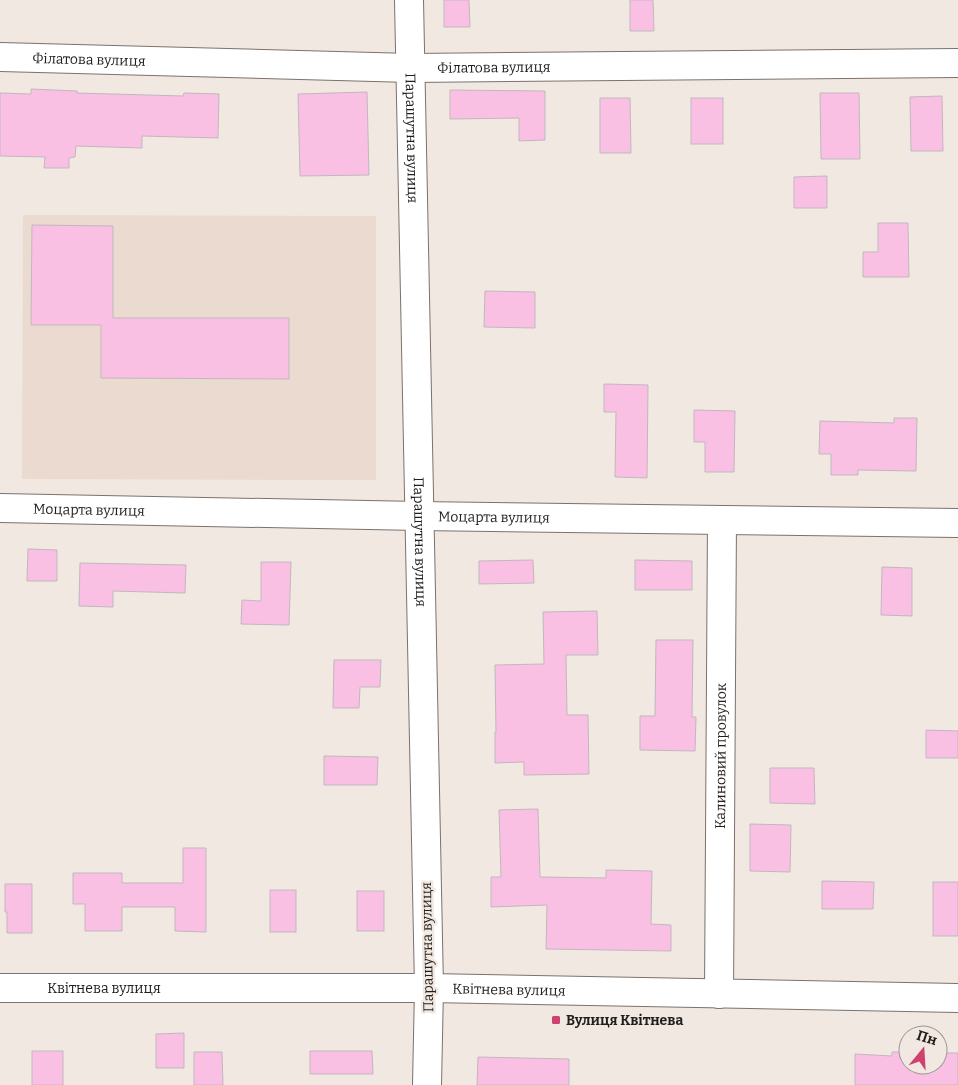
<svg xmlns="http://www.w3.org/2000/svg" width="958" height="1085" font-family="Bitter,serif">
  <rect width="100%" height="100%" fill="#f1e8e2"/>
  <!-- built -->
  <polygon fill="#eadacf" points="23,215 376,216 376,480 22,479"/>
  <!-- building -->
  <g fill="#fac0e4" stroke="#c1b7bd">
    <polygon points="444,0 469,0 470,27 444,27"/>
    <polygon points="630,0 653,0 654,31 630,31"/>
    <polygon points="31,89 77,91 77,93 183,96 184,93 219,94 218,138 142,136 142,148 76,146 75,157 69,158 69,168 44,168 45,157 0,156 0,93 31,94"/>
    <polygon points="450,90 545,91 545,140 519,141 519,118 450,119"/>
    <polygon points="367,92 369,175 300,176 298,94"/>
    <polygon points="820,93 859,93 860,159 821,159"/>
    <polygon points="942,96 943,151 911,151 910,97"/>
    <polygon points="600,98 630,98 631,153 600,153"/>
    <rect x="691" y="98" width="32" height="46"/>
    <polygon points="827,176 827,208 794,208 794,177"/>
    <polygon points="878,223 908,223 909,277 863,277 863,252 878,252"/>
    <polygon points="32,225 113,226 113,318 289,318 289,379 101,378 101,325 31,325"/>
    <polygon points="485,291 535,292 535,328 484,327"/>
    <polygon points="604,384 648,385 647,478 615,477 616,412 604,412"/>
    <polygon points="694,410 735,411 734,472 705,472 705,442 694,442"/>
    <polygon points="894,418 917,418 916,471 858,470 858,475 831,475 831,454 819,454 820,421 894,423"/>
    <polygon points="28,549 57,550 57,581 27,581"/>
    <polygon points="533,560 534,583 479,584 479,561"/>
    <polygon points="635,560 692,561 692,590 635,590"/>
    <polygon points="261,562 291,562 289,625 241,624 242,600 261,601"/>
    <polygon points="80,563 186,565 185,593 113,591 113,607 79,606"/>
    <polygon points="882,567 912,568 912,616 881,615"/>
    <polygon points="597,611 598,655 566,655 567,715 588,715 589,774 524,775 524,762 495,763 495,732 496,732 495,665 544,664 543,612"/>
    <polygon points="656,640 693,640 692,717 696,717 695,751 640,750 640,716 655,716"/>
    <polygon points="334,660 381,660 380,687 360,687 359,708 333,708"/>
    <polygon points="926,730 958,731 958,758 926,758"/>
    <polygon points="324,756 378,757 377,785 324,785"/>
    <polygon points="770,768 814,768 815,804 770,803"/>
    <polygon points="538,809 540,877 606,878 606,870 652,871 651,924 671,925 671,951 546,949 547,905 491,907 491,877 501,877 499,810"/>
    <polygon points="750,824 791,825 790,872 750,871"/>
    <polygon points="183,848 206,848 206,932 175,931 175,907 122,907 122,931 85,931 85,904 73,904 73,873 122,873 122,883 183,883"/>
    <polygon points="822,881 874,882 873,909 822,909"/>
    <rect x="933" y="882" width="25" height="54"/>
    <polygon points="5,884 32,884 32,933 7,933 7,912 5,912"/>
    <rect x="270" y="890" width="26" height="42"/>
    <rect x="357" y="891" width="27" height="40"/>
    <polygon points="184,1033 184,1068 156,1068 156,1034"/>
    <rect x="32" y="1051" width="31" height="34"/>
    <polygon points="310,1051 372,1051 373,1074 310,1074"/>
    <polygon points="194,1052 222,1052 223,1085 194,1085"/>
    <polygon points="892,1052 908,1052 908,1065 938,1065 938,1053 958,1053 958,1085 855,1085 855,1054 892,1056"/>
    <polygon points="478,1057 569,1059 569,1085 477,1085"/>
  </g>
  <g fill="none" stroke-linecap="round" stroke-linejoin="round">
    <defs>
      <g id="street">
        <path id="s1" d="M409 0 429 988"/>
        <path id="s2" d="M0 57 411 68 958 63"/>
        <path id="s3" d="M0 508 419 516 958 523"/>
        <path id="s4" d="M719 994 722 520"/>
      </g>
      <g id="secondary">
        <path id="s5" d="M0 988H429L958 998"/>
        <polyline points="427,1085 429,988"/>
      </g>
    </defs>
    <!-- street casing -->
    <use href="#street" stroke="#7a726c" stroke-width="30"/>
    <!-- secondary casing -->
    <use href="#secondary" stroke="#7a726c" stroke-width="30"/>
    <!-- street -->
    <use href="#street" stroke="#fff" stroke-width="28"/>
    <!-- secondary -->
    <use href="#secondary" stroke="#fff" stroke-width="28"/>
  </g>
  <!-- markers -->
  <rect fill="#cf416f" stroke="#f1e8e2" stroke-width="2" x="551" y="1015" width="10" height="10" rx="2.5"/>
  <g text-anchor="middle" stroke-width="5" stroke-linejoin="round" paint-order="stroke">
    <!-- street labels -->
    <g font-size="14" fill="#211e1c" stroke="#f1e8e2">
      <text dy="5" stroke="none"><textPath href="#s2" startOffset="89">Філатова вулиця</textPath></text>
      <text dy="5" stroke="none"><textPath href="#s2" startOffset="494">Філатова вулиця</textPath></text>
      <text dy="5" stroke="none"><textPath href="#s1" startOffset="138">Парашутна вулиця</textPath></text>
      <text dy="5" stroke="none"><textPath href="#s3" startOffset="89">Моцарта вулиця</textPath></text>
      <text dy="5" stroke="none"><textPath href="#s3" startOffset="494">Моцарта вулиця</textPath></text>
      <text dy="5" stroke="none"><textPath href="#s1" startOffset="542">Парашутна вулиця</textPath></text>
      <text dy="5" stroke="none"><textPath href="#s4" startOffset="238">Калиновий провулок</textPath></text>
      <text transform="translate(427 947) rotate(-91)" y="5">Парашутна вулиця</text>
      <text dy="5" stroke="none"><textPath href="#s5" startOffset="104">Квітнева вулиця</textPath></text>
      <text dy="5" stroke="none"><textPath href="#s5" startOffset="509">Квітнева вулиця</textPath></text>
    </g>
    <!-- poi labels -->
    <g font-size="14" font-weight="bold" fill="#211e1c" stroke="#f1e8e2" text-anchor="start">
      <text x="566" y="1025">Вулиця Квітнева</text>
    </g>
  </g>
  <!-- north arrow -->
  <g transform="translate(923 1050) rotate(18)"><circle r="24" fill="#f1e8e2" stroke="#9e9793"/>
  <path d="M0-4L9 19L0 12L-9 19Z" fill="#cf416f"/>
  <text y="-8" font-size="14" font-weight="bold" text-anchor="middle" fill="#211e1c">Пн</text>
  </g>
</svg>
